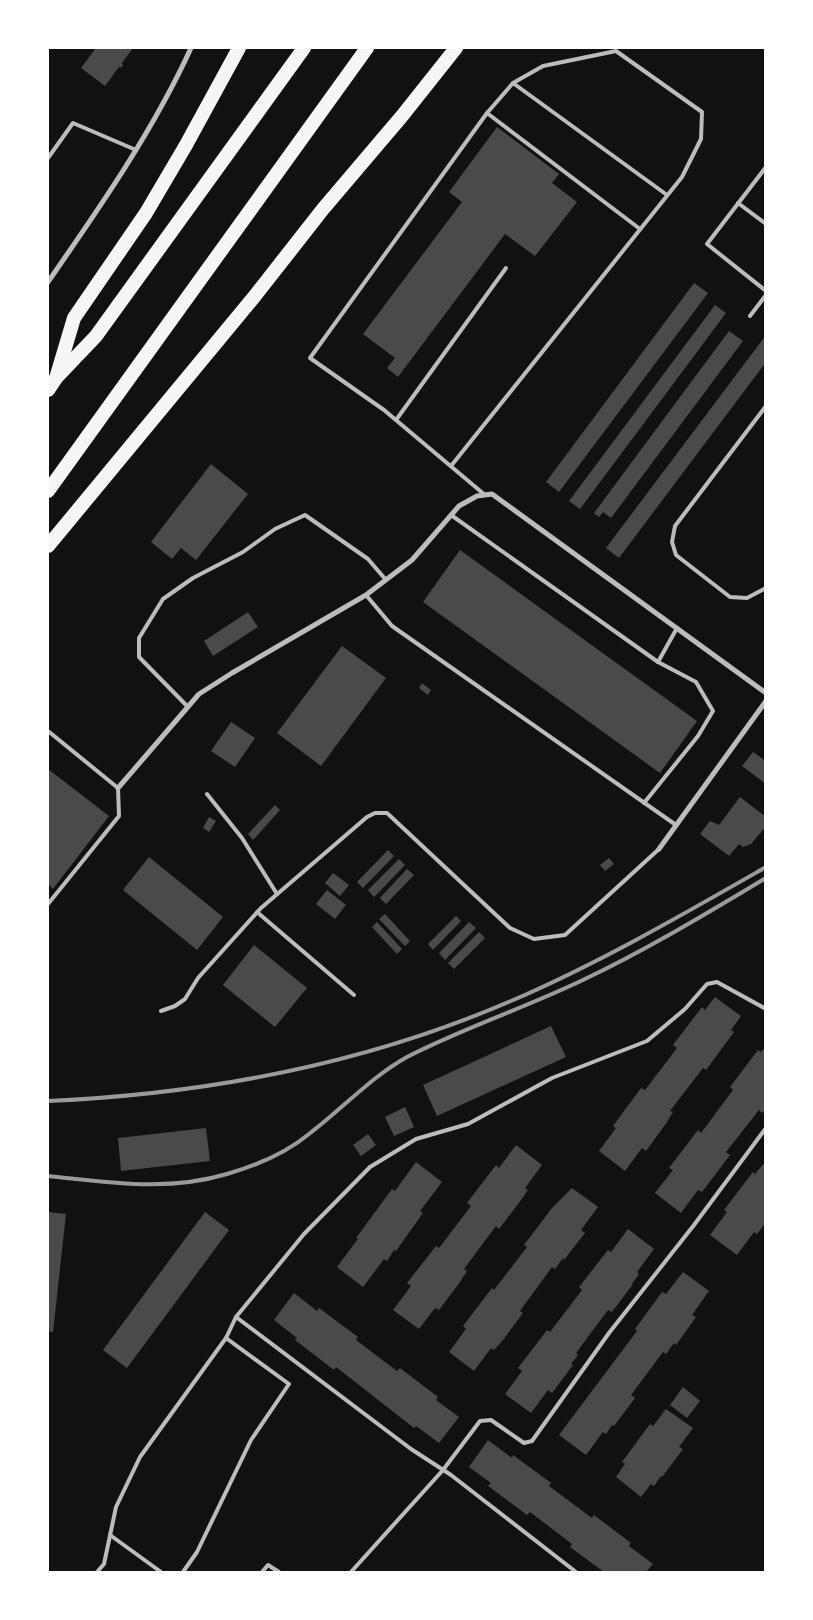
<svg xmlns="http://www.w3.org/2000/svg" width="813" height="1620" font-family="'DM Sans',sans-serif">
  <rect width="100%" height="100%" fill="#111"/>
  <!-- building -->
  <g fill="#4a4a4a">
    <polygon points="96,48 133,48 122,63 123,65 121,68 119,67 105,86 81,68"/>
    <polygon points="497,127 559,174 552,183 577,202 535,256 505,234 398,377 387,368 395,358 363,334 462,202 449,192"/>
    <polygon points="694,283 708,293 559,492 546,482"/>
    <polygon points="715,305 726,313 580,509 569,501"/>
    <polygon points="729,331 743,341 611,518 603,512 599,517 594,513"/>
    <polygon points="766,335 766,362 619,558 606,548"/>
    <polygon points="211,464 248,494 196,560 181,548 172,559 151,542"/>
    <polygon points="460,550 697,721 660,773 423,602"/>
    <polygon points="248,612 258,627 213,656 204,641"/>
    <polygon points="342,646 386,678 321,766 277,733"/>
    <polygon points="422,683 431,690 428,695 419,688"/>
    <polygon points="231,722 255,738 235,767 211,751"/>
    <polygon points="753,752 766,761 766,784 742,766"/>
    <polygon points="48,769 109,816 53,889 48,884"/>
    <polygon points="740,797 766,817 766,826 751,844 743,847 739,844 729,856 700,834 710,821 719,825"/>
    <polygon points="275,805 280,810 253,840 248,834"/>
    <polygon points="209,817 216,821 209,832 203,828"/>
    <polygon points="388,850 394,856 363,888 357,882"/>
    <polygon points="149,857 223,917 197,950 123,890"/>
    <polygon points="609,858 614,864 605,871 600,865"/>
    <polygon points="399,859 405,865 374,897 368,890"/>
    <polygon points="407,869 414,875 386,904 380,898"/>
    <polygon points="333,873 349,885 340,896 325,883"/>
    <polygon points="327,890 346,905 335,919 316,904"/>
    <polygon points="385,914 410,941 405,946 379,919"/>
    <polygon points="456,916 461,921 433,950 428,944"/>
    <polygon points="377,922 402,949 397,954 372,927"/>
    <polygon points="469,922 476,928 445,960 439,953"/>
    <polygon points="479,932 485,938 454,969 448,963"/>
    <polygon points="254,945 307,988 275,1027 223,985"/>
    <polygon points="715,997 741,1016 731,1030 734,1032 706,1070 703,1068 670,1111 673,1112 667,1122 646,1151 642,1148 625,1171 599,1151 616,1128 613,1126 641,1088 645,1090 677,1048 673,1045 702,1007 705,1010"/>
    <polygon points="551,1026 566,1057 437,1116 423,1085"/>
    <polygon points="766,1046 766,1109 762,1113 759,1110 726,1152 730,1155 702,1192 698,1190 681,1213 655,1193 673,1170 669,1168 698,1130 701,1133 733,1090 730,1087 758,1050 761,1052"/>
    <polygon points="405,1107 414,1127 394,1136 385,1117"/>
    <polygon points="206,1128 210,1161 121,1171 118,1138"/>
    <polygon points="368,1134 376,1145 361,1156 353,1145"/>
    <polygon points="516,1145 542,1165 525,1188 528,1190 521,1200 499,1229 496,1226 464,1269 467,1271 460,1282 439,1310 435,1308 419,1329 393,1310 411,1286 407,1283 436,1246 439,1248 471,1206 467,1203 496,1165 499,1168"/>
    <polygon points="766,1161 766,1222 757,1234 754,1232 737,1255 710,1235 727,1212 724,1210 753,1172 755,1174"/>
    <polygon points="416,1162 442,1182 420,1211 423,1213 396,1251 394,1250 387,1261 384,1259 363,1287 337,1267 358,1239 356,1238 392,1189 395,1191"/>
    <polygon points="572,1188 598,1207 581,1230 585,1233 564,1260 563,1258 555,1269 552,1267 520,1311 523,1313 503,1340 494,1350 491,1348 474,1371 449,1352 466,1329 463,1326 492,1288 494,1290 527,1247 524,1245 552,1208"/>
    <polygon points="48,1212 66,1214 53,1332 48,1331"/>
    <polygon points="205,1212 229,1230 127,1368 103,1350"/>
    <polygon points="628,1229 654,1249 637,1272 639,1274 632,1284 633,1284 612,1312 608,1310 576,1353 578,1355 571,1364 573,1365 552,1393 548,1390 531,1413 505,1394 522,1371 518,1368 547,1330 550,1332 582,1290 579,1287 608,1250 611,1252"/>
    <polygon points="683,1272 709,1291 692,1315 696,1317 676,1345 674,1343 666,1354 663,1352 631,1395 635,1398 614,1426 612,1425 606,1434 603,1432 586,1455 559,1435 637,1331 635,1329 662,1292 666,1294"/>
    <polygon points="294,1293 317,1311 319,1308 358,1337 356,1340 397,1371 400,1368 438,1397 436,1400 459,1417 439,1443 416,1426 414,1428 336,1367 334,1370 295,1340 297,1338 274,1320"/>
    <polygon points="683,1387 700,1401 687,1418 670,1405"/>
    <polygon points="666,1409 693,1428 679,1447 683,1449 662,1477 661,1476 654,1486 651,1484 641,1497 616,1477 625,1464 622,1462 650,1424 653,1426"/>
    <polygon points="488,1440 512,1458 513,1455 551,1483 549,1486 592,1518 594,1515 631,1543 629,1546 653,1564 646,1572 604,1572 570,1547 572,1544 530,1512 527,1515 488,1486 491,1483 469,1467"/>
  </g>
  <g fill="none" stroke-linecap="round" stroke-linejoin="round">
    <!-- service -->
    <g stroke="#bcbcbc" stroke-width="4">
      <polyline points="513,83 667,195"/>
      <polyline points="487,113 640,229"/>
      <polyline points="48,158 73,123 136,150"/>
      <polyline points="766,167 707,244 766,291"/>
      <polyline points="738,203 766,224"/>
      <polyline points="750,316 766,295"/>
      <polyline points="766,406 675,526 672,542 676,555 730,597 747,598 766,588"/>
      <polyline points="396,420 506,268"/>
      <polyline points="451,466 682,177 701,139 702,112 616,51 543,66 513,83 487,113 310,358 384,410 485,495"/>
      <polyline points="451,515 658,662"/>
      <polyline points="366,595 392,626 676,825"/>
      <polyline points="188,707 139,657 139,638 163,599 193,578 243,552 275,529 305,515 368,559 386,580"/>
      <polyline points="48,731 118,788 119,816 48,904"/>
      <polyline points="207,794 242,838 277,894"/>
      <polyline points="644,803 698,736 713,711 696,682 658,662 677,628"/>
      <polyline points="257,912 354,995"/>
      <polyline points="161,1011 175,1006 185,999 198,978 261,908 367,817 375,813 387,813 510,928 534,939 565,935 659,849"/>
      <polyline points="226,1338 236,1317"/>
      <polyline points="110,1535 161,1572"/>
      <polyline points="97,1572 104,1564 116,1507 140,1457 226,1338 289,1384 251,1440 197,1552 183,1572"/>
      <polyline points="262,1572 268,1565 279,1572"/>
      <polyline points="351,1572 443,1470 480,1421 491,1420 524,1443 532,1441 609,1333 694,1225 766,1128"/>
      <polyline points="576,1572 451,1475 411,1449 236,1317 304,1234 370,1167 416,1139 468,1124 552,1078 647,1041 685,1009 707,984 717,982 766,1009"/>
    </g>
    <!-- minor -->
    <g stroke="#bcbcbc" stroke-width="5">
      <path d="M48 282C100 207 153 131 191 48"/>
      <polyline points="118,788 199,694 232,673 366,595 412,560 459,506 477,496 492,494 766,693"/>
      <polyline points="659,849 766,701"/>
    </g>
    <!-- motorway -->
    <g stroke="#f5f5f5" stroke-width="14">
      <polyline points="57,375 74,318 146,213 186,145 239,48"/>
      <polyline points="48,390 56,378 96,336 304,48"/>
      <polyline points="48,491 367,48"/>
      <polyline points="48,546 254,297 323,209 402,116 456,48"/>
    </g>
    <!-- rail -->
    <g stroke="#9a9a9a" stroke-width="4">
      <path d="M48 1101C205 1094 365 1064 511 1001 599 963 682 915 766 867"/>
      <path d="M48 1176C108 1182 167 1192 227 1174 255 1166 286 1153 309 1134 342 1109 371 1077 407 1057 465 1027 528 1007 587 978 648 949 707 913 766 878"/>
    </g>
  </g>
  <!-- border -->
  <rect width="813" height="1620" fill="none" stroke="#ffffff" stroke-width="98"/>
</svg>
